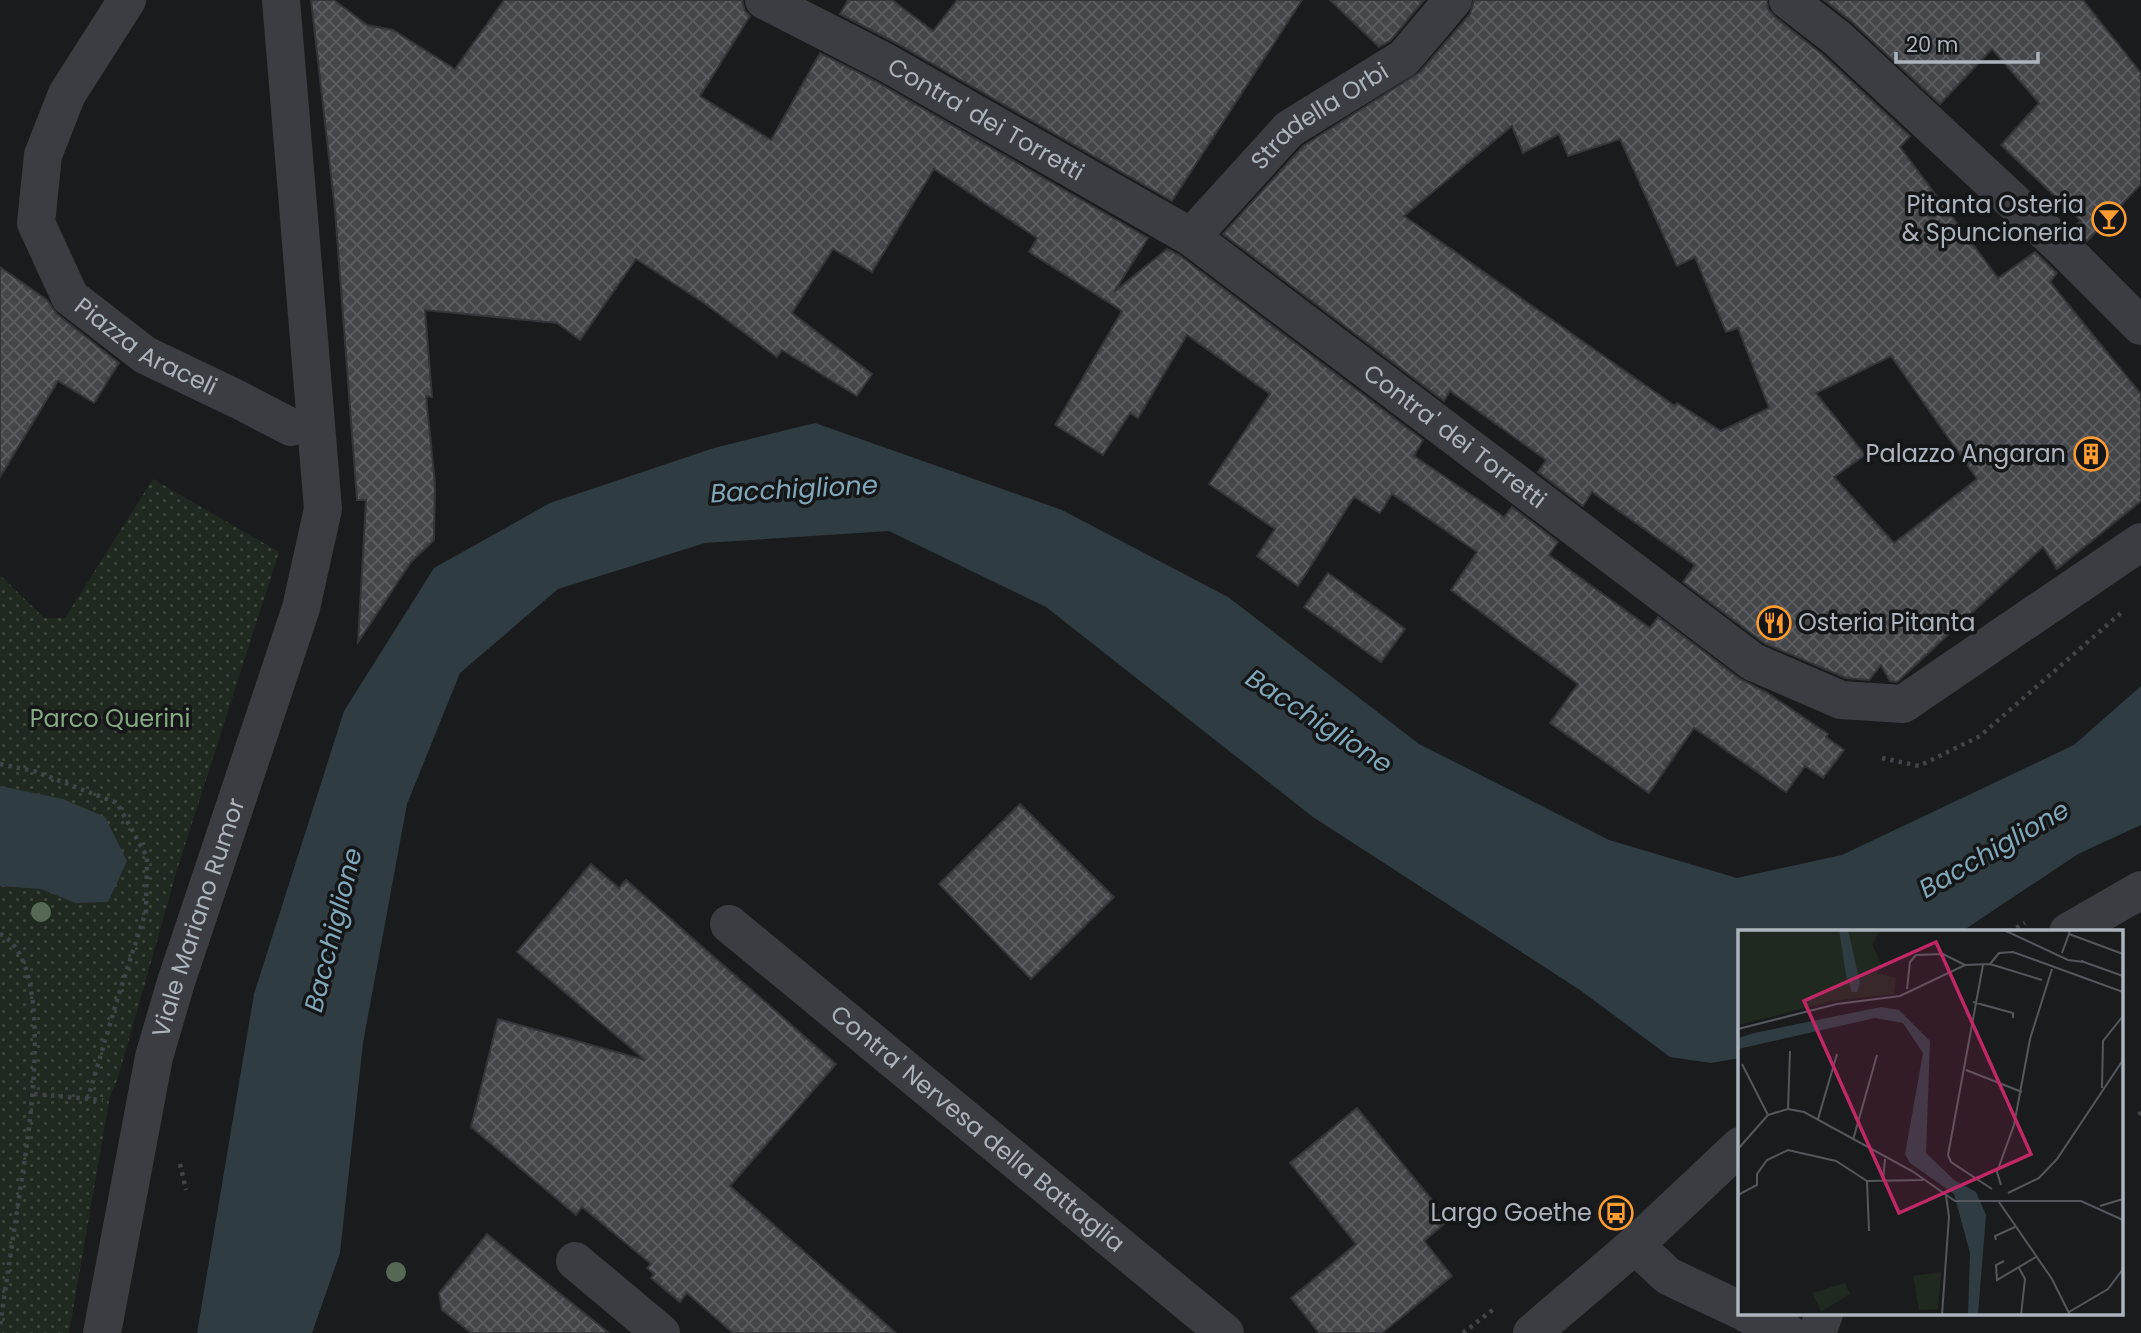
<svg xmlns="http://www.w3.org/2000/svg" width="2141" height="1333" font-family="Poppins,sans-serif">
  <defs>
    <pattern id="park-dots" width="8" height="8" patternUnits="userSpaceOnUse" patternTransform="scale(1.75)"><rect width="8" height="8" fill="#202920"/><path d="M2 2h.1M6 6h.1" fill="none" stroke="#3e463e" stroke-width="1.8" stroke-linecap="round"/></pattern>
    <pattern id="building-cross-hatch" width="8" height="8" patternUnits="userSpaceOnUse" patternTransform="scale(1.75)"><rect width="8" height="8" fill="#44464a"/><path d="M0 0l8 8M0 8l8-8" fill="none" stroke="#5c5e62"/></pattern>
  </defs>
  <rect width="100%" height="100%" fill="#1a1b1d"/>
  <!-- park -->
  <polygon fill="url(#park-dots)" points="153,479 279,552 177,870 118,1078 110,1096 69,1333 0,1333 0,575 44,618 65,618"/>
  <!-- water -->
  <g fill="#2f3d43">
    <polygon points="815,423 1062,510 1228,597 1419,744 1609,840 1737,878 1842,855 2074,745 2141,686 2141,825 2078,854 1961,932 1740,932 1740,1058 1711,1063 1670,1057 1580,990 1313,817 1046,607 889,531 705,543 558,589 460,673 407,804 363,1043 340,1253 312,1333 197,1333 254,994 344,711 434,568 550,503 714,448"/>
    <polygon points="0,786 63,799 105,817 127,861 108,902 75,903 41,889 0,886"/>
  </g>
  <!-- building -->
  <g fill="url(#building-cross-hatch)" stroke="#343539" stroke-width="2" fill-rule="evenodd">
    <polygon points="311,0 334,0 367,25 393,30 455,69 504,0 742,0 745,11 750,16 700,96 771,140 820,53 875,81 1148,238 1114,292 1167,249 1179,255 1423,440 1414,456 1504,517 1512,507 1558,542 1549,555 1650,628 1658,617 1740,679 1766,692 1828,734 1826,737 1844,750 1823,778 1805,766 1786,792 1694,728 1649,793 1550,723 1578,684 1451,590 1477,552 1392,494 1380,513 1354,497 1298,586 1257,556 1275,529 1209,484 1270,394 1187,335 1138,418 1130,413 1103,455 1055,425 1122,311 1029,252 1037,238 934,169 872,272 833,249 792,313 872,374 857,396 782,350 777,357 704,303 636,259 580,340 557,323 425,310 432,397 426,396 435,483 434,540 411,562 358,642 366,500 357,500 335,210"/>
    <polygon points="848,0 892,0 933,31 957,0 1302,0 1172,201 896,43 840,14"/>
    <polygon points="1330,0 1424,0 1390,41 1379,47"/>
    <path d="M1474 0H1767L1768 9 1775 17 1823 55 1910 136 1900 147 1998 278 2035 252 2057 273 2050 282 2141 394V501L2057 569 2043 547 1897 682 1890 681 1881 665 1869 680 1846 678 1764 643 1683 582 1695 565 1592 492 1583 506 1538 472 1546 460 1450 391 1444 401 1223 234 1303 146 1420 72 1470 14ZM1512 126 1523 153 1559 134 1568 156 1620 139 1677 266 1695 257 1726 332 1738 328 1769 408 1721 431 1677 403 1675 406 1404 216ZM1891 356 1977 479 1894 543 1834 477 1865 455 1816 393Z"/>
    <polygon points="1824,0 2083,0 2141,73 2141,184 2087,241 2072,227 2081,221 2001,145 2039,103 1992,49 1940,104 1852,22"/>
    <polygon points="0,267 47,300 57,314 119,363 94,403 58,381 0,477"/>
    <polygon points="1328,573 1405,629 1381,662 1304,607"/>
    <polygon points="1020,804 1114,897 1031,979 939,884"/>
    <polygon points="591,864 619,888 626,880 836,1064 730,1186 896,1333 733,1333 687,1293 680,1302 651,1278 654,1274 647,1268 651,1264 582,1207 576,1215 471,1127 498,1019 645,1060 517,952"/>
    <polygon points="1357,1108 1432,1200 1429,1203 1445,1223 1424,1241 1452,1276 1382,1333 1319,1333 1291,1298 1356,1244 1290,1163"/>
    <polygon points="487,1234 516,1258 609,1333 471,1333 442,1310 439,1293"/>
  </g>
  <g fill="none" stroke-linecap="round" stroke-linejoin="round">
    <!-- path -->
    <g stroke="#41454a" stroke-width="4.5" stroke-dasharray="3.5 5" stroke-linecap="butt">
      <polyline points="1882,758 1919,766 1980,736 2122,612"/>
      <polyline points="0,764 34,771 117,803 147,857 146,911 118,997 88,1098"/>
      <polyline points="2009,932 2025,923"/>
      <path d="M0 934C60 964 26 1149 18 1204 12 1245 6 1285 0 1325"/>
      <polyline points="34,1094 103,1100"/>
      <polyline points="2139,1115 2141,1112"/>
      <polyline points="180,1164 186,1190"/>
      <polyline points="1463,1333 1495,1308"/>
    </g>
    <!-- street -->
    <g stroke="#3b3d42" stroke-width="38">
      <path id="s1" d="M127 0 67 94 43 155 36 223 70 297 145 355 239 400 291 427"/>
      <path id="s2" d="M764 0 885 62 1191 237 1753 662 1841 700 1903 704 2141 542"/>
      <polyline points="1788,0 1837,38 2062,247 2141,326"/>
      <path id="s3" d="M1191 237 1289 129 1404 58 1453 0"/>
      <path id="s4" d="M729 924 1225 1333"/>
      <polyline points="2068,932 2141,890"/>
      <polyline points="1635,1245 1668,1276 1740,1310"/>
      <polyline points="575,1261 661,1333"/>
      <polyline points="1747,1314 1788,1333"/>
      <path id="s5" d="M102 1333 154 1057 176 982 301 608 323 509 281 0"/>
      <polyline points="1532,1333 1635,1245 1740,1146"/>
      <polyline points="1817,1333 1824,1314"/>
    </g>
  </g>
  <!-- trees -->
  <g fill="#556955">
    <circle cx="41" cy="912" r="10"/>
    <circle cx="396" cy="1272" r="10"/>
  </g>
  <!-- icons -->
  <defs>
    <symbol id="bar-ring" viewBox="-11 -11 22 22"><circle r="9.5" fill="#151618" stroke="#ff9c30" stroke-width="1.5"/><path d="M-6-5H6L.8 .8V4.5H3.5V6h-7V4.5H-.8V.8Z" fill="#ff9c30"/></symbol>
    <symbol id="building-ring" viewBox="-11 -11 22 22"><circle r="9.5" fill="#151618" stroke="#ff9c30" stroke-width="1.5"/><path d="M-4-6H4V6H1V3H-1V6H-4ZM-2.5-4.3h1.7v1.8h-1.7ZM.8-4.3h1.7v1.8H.8ZM-2.5-1h1.7V.8h-1.7ZM.8-1h1.7V.8H.8Z" fill="#ff9c30"/></symbol>
    <symbol id="restaurant-ring" viewBox="-11 -11 22 22"><circle r="9.5" fill="#151618" stroke="#ff9c30" stroke-width="1.5"/><path d="M-5-6h1v4h1v-4h1v4h1v-4h1v5L-1.5 .5V6h-2V.5L-5-1ZM5-6V6H3V1.5H1.5Q1.5-4 5-6Z" fill="#ff9c30"/></symbol>
    <symbol id="bus-ring" viewBox="-11 -11 22 22"><circle r="9.5" fill="#151618" stroke="#ff9c30" stroke-width="1.5"/><path d="M-5-6H5V4H4V6H2V4H-2V6H-4V4H-5ZM-3.5-4V0h7V-4ZM-3.5 1.2v1.5H-2V1.2ZM2 1.2v1.5H3.5V1.2Z" fill="#ff9c30"/></symbol>
  </defs>
  <g fill-rule="evenodd">
    <use href="#bar-ring" x="2090" y="200" width="38" height="38"/>
    <use href="#building-ring" x="2072" y="435" width="38" height="38"/>
    <use href="#restaurant-ring" x="1755" y="604" width="38" height="38"/>
    <use href="#bus-ring" x="1597" y="1194" width="38" height="38"/>
  </g>
  <g text-anchor="middle" stroke-width="7" stroke-linejoin="round" paint-order="stroke">
    <!-- street labels -->
    <g font-size="24" fill="#acb4bd" stroke="#151618">
      <text dy="8" stroke="none"><textPath href="#s3" startOffset="178">Stradella Orbi</textPath></text>
      <text dy="8" stroke="none"><textPath href="#s2" startOffset="252">Contra' dei Torretti</textPath></text>
      <text dy="8" stroke="none"><textPath href="#s1" startOffset="418">Piazza Araceli</textPath></text>
      <text dy="8" stroke="none"><textPath href="#s2" startOffset="819">Contra' dei Torretti</textPath></text>
      <text dy="8" stroke="none"><textPath href="#s5" startOffset="427">Viale Mariano Rumor</textPath></text>
      <text dy="8" stroke="none"><textPath href="#s4" startOffset="322">Contra' Nervesa della Battaglia</textPath></text>
    </g>
    <!-- poi labels -->
    <g font-size="24" fill="#acb4bd" stroke="#151618" text-anchor="end">
      <text x="2084" y="213">Pitanta Osteria<tspan x="2084" dy="28">&amp; Spuncioneria</tspan></text>
      <text x="2066" y="462">Palazzo Angaran</text>
      <text x="1798" y="631" text-anchor="start">Osteria Pitanta</text>
      <text x="1592" y="1221">Largo Goethe</text>
    </g>
    <!-- park labels -->
    <g font-size="24" fill="#85a982" stroke="#151618">
      <text x="110" y="727">Parco Querini</text>
    </g>
    <!-- water labels -->
    <g font-size="26" font-style="italic" fill="#81a8ba" stroke="#151618">
      <text transform="translate(794 489) rotate(-3)" y="9">Bacchiglione</text>
      <text transform="translate(1319 721) rotate(33)" y="9">Bacchiglione</text>
      <text transform="translate(1994 849) rotate(-30)" y="9">Bacchiglione</text>
      <text transform="translate(333 930) rotate(-76)" y="9">Bacchiglione</text>
    </g>
  </g>
  <!-- overview -->
  <g transform="translate(1738 930)">
    <rect width="385" height="385" fill="#1a1b1d"/>
    <path d="M0 0H142L134 14 143 34 139 43 158 48 156 64 95 71 0 95ZM203 342 200 379 181 380 175 346ZM107 353 112 364 83 382 74 363Z" fill="#202920"/>
    <path d="M101 0H110L122 53 119 62H114L108 45ZM143 77 161 80 192 111 188 223 216 250 238 262 248 285 240 385H230L232 323 216 264 172 233 167 224 185 123 165 93 137 88 0 119V108L16 103Z" fill="#2f3d43"/>
    <path fill="none" stroke="#54585d" stroke-width="2" d="M266 0 330 30 346 32M331 4 385 24M324 23 332 1M343 31 385 46M252 34 261 23 275 22 385 62M245 35 210 225 213 232 254 259M169 59 172 32 178 25 205 24 227 35M235 72 275 83V88M0 99 99 74 162 66 227 35 252 34 304 50M4 134 30 185M228 140 284 162M364 158 365 111 385 86M50 179 52 121M80 189 99 124M115 210 139 125M0 219 30 185 50 179 66 182 174 241 217 271H343L385 290M129 251 185 250M129 251 131 301M145 251 147 229M263 255 259 242 276 195 292 109 314 39M270 263 301 248 319 229 385 130M0 265 19 255V244L29 230 50 220 98 231 129 251M261 272 314 349 332 385M362 276 385 269M258 310 257 306 277 297M266 331 258 335 259 350 298 327M281 338 287 349 283 385M331 382 370 359 385 339M204 385 211 286 208 266"/>
    <path fill="#c02865" fill-opacity="0.15" stroke="#c02865" stroke-width="3.5" d="M198 12 293 224 161 283 66 71Z"/>
    <rect width="385" height="385" fill="none" stroke="#acb4bd" stroke-width="3.5"/>
  </g>
  <!-- scale -->
  <path d="M1896 52v10h142v-10" fill="none" stroke="#acb4bd" stroke-width="3.5"/>
  <text x="1906" y="52" font-size="21" fill="#acb4bd" stroke="#151618" stroke-width="5" paint-order="stroke">20 m</text>
</svg>
